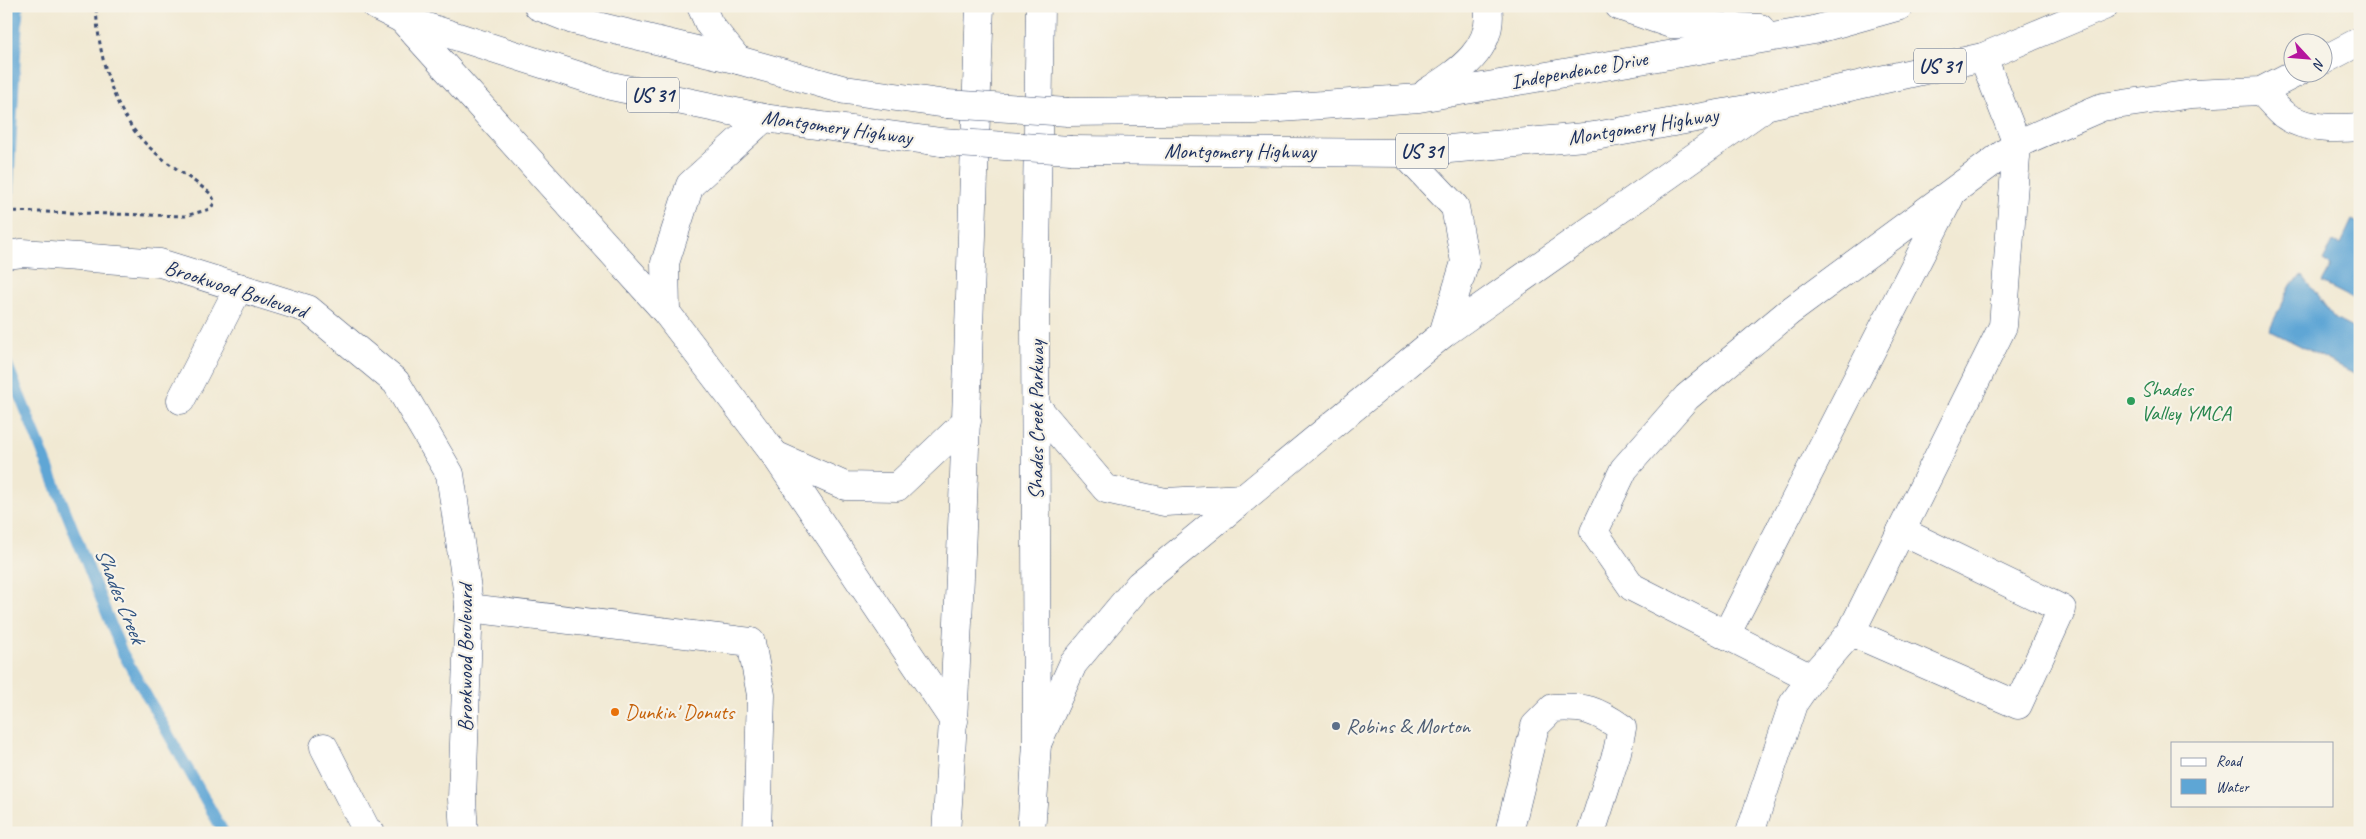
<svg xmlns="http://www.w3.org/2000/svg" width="2366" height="839" font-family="Caveat,sans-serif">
  <rect width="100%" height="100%" fill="#f7f3e8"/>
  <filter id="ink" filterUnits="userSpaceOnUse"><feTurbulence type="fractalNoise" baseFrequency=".02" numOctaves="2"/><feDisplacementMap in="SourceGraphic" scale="10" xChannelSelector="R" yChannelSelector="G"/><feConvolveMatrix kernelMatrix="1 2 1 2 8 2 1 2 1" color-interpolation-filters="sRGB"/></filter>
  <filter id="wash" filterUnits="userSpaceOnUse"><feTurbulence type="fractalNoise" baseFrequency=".0096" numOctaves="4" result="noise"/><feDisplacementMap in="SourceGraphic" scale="20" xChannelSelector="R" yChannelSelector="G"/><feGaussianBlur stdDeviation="1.12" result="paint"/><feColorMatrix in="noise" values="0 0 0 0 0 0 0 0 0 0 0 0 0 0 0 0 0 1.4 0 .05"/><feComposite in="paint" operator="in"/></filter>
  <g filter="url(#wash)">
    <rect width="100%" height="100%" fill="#f1e9d3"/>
    <!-- water -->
    <g fill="#5ea6d5" stroke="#3c6a9a">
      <polygon points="2352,220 2360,224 2360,302 2322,283 2331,266 2323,261 2333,242 2340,245"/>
      <polygon points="2303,276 2335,319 2354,329 2360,319 2360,376 2269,330 2291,285"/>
    </g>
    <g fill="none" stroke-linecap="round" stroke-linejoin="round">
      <!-- stream -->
      <g stroke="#5ea6d5" stroke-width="11">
        <polyline points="6,235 18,6"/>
        <polyline points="6,361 122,652 224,833"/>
      </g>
    </g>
  </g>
  <g filter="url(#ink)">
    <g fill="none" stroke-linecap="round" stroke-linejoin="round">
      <defs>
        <g id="minor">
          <polyline points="1983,57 2017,144 2102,107 2192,94 2261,91 2298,72"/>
          <polyline points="2324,60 2360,41"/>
          <path d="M2261 91C2268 98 2275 107 2283 114 2304 130 2335 129 2360 127"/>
          <polyline points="6,255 22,253 160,263 308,309 396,382 450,474 469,603 462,799 464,833"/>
          <polyline points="181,400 239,287"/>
          <polyline points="469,608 751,642 761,695 757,833"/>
          <polyline points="1851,632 2018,705 2062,609 1901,531"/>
          <polyline points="1726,635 1950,197"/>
          <polyline points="1811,678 1632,587 1594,532 1624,469 1687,397 1789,312 2017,144"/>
          <polyline points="324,747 367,831 371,833"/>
          <path d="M1509 833 1535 726 1553 708C1585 706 1596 710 1622 728L1617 752 1591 833"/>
          <polyline points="1750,833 1793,704 1811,678 1851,632 2003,326 2017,144"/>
        </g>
        <g id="major">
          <polyline points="376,6 402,19 611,86 764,118 941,142"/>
          <polyline points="538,6 573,20 738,60 845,90 947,104"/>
          <polyline points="701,6 709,24 738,60"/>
          <polyline points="1619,6 1671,24 1760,28"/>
          <polyline points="402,19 666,312 775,455 954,721"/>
          <path d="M1427 92C1458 72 1495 49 1488 6"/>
          <polyline points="1068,112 1254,110 1419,98 1814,30 1900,6"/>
          <polyline points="1071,150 1404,153 1595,136 1769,105 1983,57 2104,6"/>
          <polyline points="1404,153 1455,207 1465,262 1443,334"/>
          <polyline points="666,312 665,263 690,185 764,118"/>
          <polyline points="1036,406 1106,489 1165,502 1244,498"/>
          <polyline points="775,455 845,486 897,487 967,421"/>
          <polyline points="1037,744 1073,664 1139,585 1443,334 1761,110"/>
          <path d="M946 833C965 558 969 282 980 6"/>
          <polyline points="1031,833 1037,744 1035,322 1040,6"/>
        </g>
      </defs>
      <!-- minor casing -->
      <use href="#minor" stroke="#3b4b70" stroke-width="29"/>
      <!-- major casing -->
      <use href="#major" stroke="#3b4b70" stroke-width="29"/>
      <!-- path -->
      <path stroke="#3b4b70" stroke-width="3" stroke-dasharray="4 4" stroke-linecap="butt" d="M6 211 185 216 210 209 215 202 211 194C189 176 163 162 144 142 111 107 98 53 96 6"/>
      <!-- minor -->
      <use href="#minor" stroke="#fff" stroke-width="28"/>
      <!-- major -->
      <use href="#major" stroke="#fff" stroke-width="28"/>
      <defs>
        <g id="major-bridge">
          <polyline points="947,104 1068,112"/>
          <polyline points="941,142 1071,150"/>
        </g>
      </defs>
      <!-- major-bridge casing -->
      <use href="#major-bridge" stroke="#3b4b70" stroke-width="29" stroke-linecap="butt"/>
      <!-- major-bridge -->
      <use href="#major-bridge" stroke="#fff" stroke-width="28"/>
    </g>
  </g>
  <!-- markers -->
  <circle fill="#2e9e5b" stroke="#f7f3e8" stroke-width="2" cx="2131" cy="401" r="5"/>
  <circle fill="#e8710a" stroke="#f7f3e8" stroke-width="2" cx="615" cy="712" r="5"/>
  <circle fill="#5c6f8a" stroke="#f7f3e8" stroke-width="2" cx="1336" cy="726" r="5"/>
  <g text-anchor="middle" stroke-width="4.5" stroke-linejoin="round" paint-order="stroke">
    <!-- shield labels -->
    <g fill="#f7f3e8" stroke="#5d6a87" stroke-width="1">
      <rect x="1914" y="48.5" width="52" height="35" rx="4"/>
      <rect x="627" y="77.5" width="52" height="35" rx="4"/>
      <rect x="1396" y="133.5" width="52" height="35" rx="4"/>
    </g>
    <g font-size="20" font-weight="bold" fill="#1b2f5e">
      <text x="1940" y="73">US 31</text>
      <text x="653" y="102">US 31</text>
      <text x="1422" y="158">US 31</text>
    </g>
    <!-- street labels -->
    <g font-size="21" fill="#1b2f5e" stroke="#f7f3e8">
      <text transform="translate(1579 70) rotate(-10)" y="7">Independence Drive</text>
      <text transform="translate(1643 126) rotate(-9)" y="7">Montgomery Highway</text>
      <text transform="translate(837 127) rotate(8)" y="7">Montgomery Highway</text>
      <text x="1240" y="158">Montgomery Highway</text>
      <text transform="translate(236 289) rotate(18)" y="7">Brookwood Boulevard</text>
      <text transform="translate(1036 420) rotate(-90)" y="7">Shades Creek Parkway</text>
      <text transform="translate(465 658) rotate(-90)" y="7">Brookwood Boulevard</text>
    </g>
    <!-- leisure labels -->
    <g font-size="21" fill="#27864d" stroke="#f7f3e8" text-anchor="start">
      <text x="2141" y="396">Shades<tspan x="2141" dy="24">Valley YMCA</tspan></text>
    </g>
    <!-- food labels -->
    <g font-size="21" fill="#c56008" stroke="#f7f3e8" text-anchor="start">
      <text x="625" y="719">Dunkin' Donuts</text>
    </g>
    <!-- service labels -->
    <g font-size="21" fill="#4e5e75" stroke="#f7f3e8" text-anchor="start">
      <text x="1346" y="733">Robins &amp; Morton</text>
    </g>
    <!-- water labels -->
    <g font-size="22" font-style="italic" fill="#2f5382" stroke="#f7f3e8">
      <text transform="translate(121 595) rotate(68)" y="8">Shades Creek</text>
    </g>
  </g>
  <!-- margin -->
  <rect width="2366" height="839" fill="none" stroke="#f7f3e8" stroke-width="25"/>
  <!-- legend -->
  <rect x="2171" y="742" width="162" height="65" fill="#f7f3e8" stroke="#9fa5b1"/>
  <rect x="2181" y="758" width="25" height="8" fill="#ffffff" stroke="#9fa5b1"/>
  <text x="2216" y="766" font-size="15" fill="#1b2f5e">Road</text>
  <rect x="2181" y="779" width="25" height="15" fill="#5ea6d5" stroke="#9fa5b1"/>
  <text x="2216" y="792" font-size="15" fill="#1b2f5e">Water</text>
  <!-- north arrow -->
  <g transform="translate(2308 58) rotate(116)"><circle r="24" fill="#f7f3e8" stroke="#9fa5b1"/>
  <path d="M0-4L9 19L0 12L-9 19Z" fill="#b5179e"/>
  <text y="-8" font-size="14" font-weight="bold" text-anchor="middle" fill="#1b2f5e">N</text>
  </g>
</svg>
